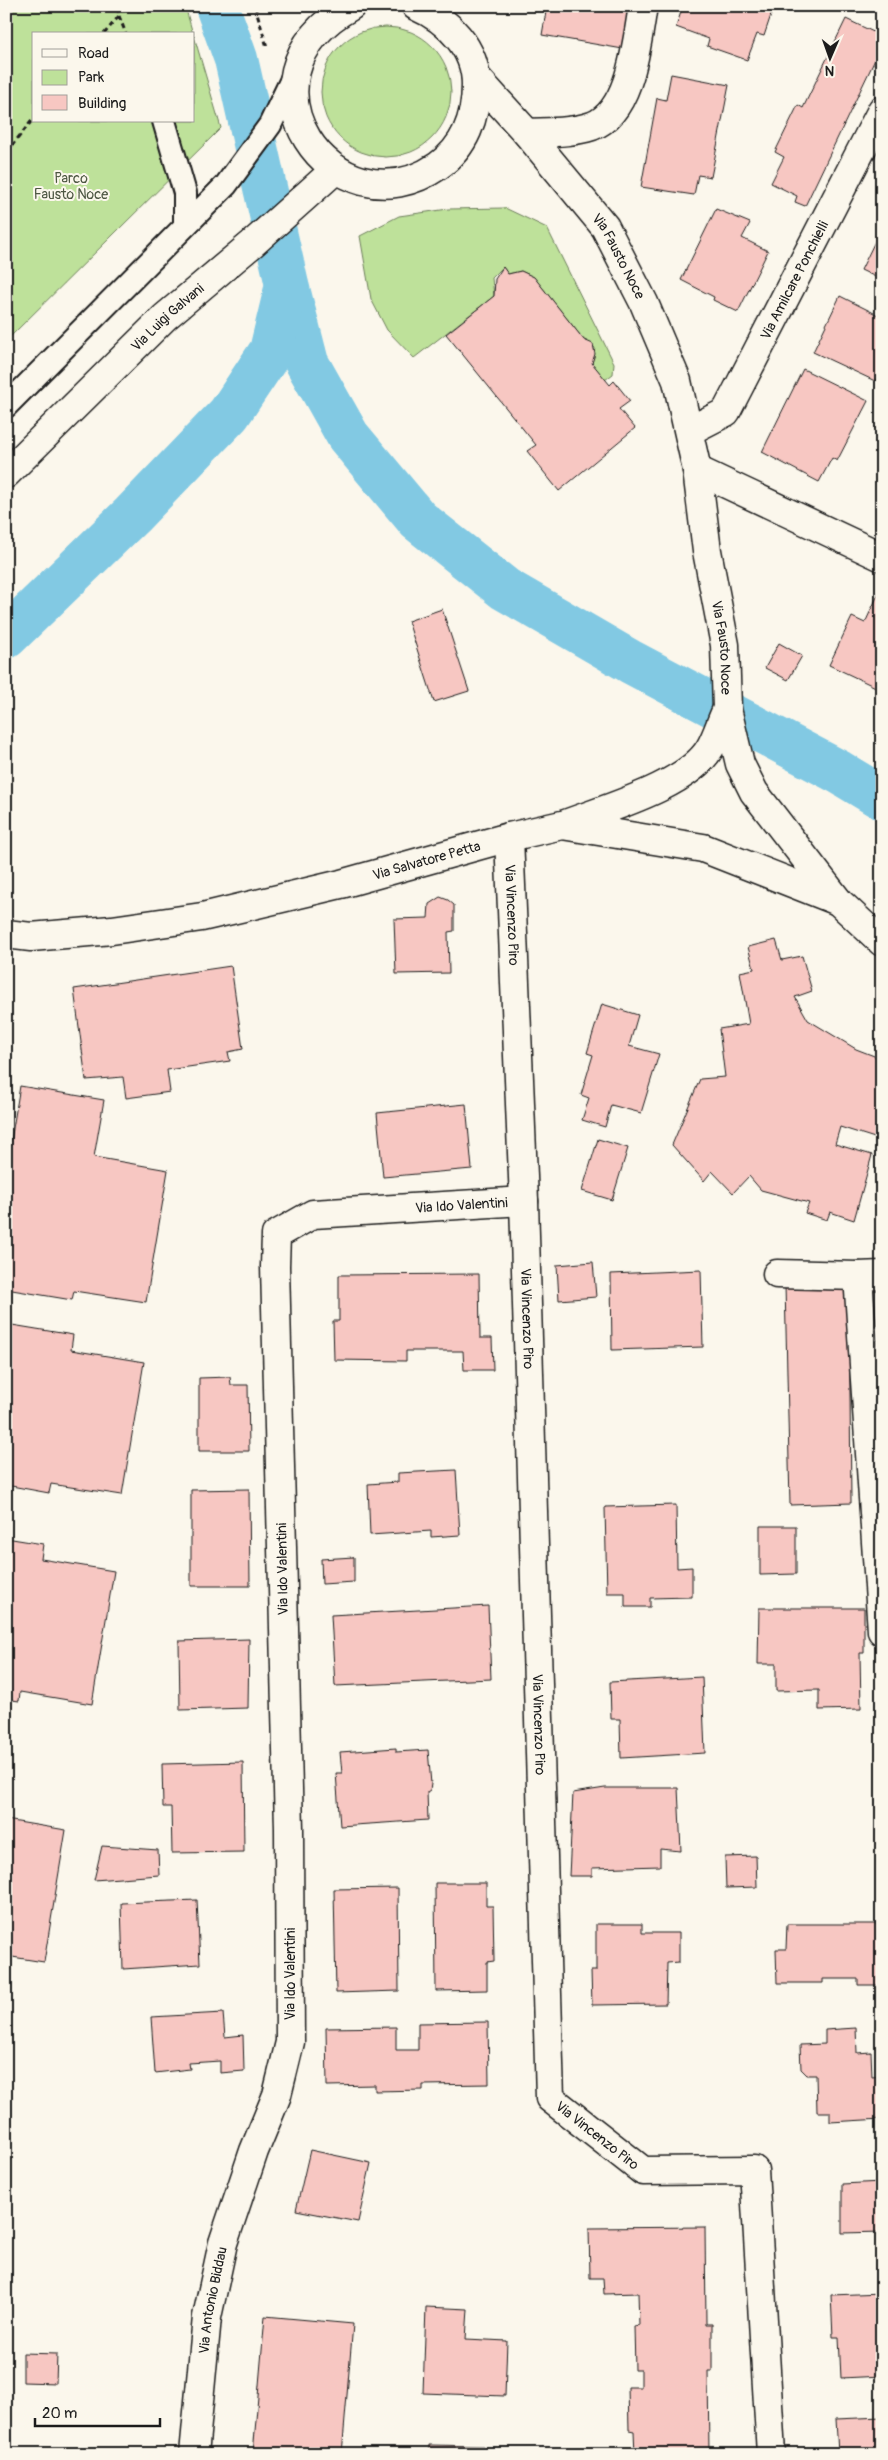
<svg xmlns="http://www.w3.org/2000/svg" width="888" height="2460" font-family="Pangolin,sans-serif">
  <rect width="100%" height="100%" fill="#fbf7ec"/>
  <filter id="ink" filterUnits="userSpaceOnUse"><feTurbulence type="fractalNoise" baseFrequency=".02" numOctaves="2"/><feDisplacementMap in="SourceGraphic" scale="10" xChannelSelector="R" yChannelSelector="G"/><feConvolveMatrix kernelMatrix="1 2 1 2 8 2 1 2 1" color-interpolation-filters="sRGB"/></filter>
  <g filter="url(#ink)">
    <!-- green -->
    <g fill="#bee19a" stroke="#6d7e5b">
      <polygon points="6,6 185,6 193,34 34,34 34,121 194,121 194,36 221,128 6,341"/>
      <circle cx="386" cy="92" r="65"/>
      <polygon points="505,208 547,228 614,363 613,374 605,380 592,363 595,348 584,340 534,277 521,271 508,274 503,267 492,278 494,296 414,358 387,330 371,299 360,236 399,216 448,209"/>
    </g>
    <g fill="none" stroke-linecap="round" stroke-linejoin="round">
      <!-- canal -->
      <g stroke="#82c9e3" stroke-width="44">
        <polyline points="217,6 236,59 287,285 307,363 348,436 418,520 505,589 631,662 839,772 882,798"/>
        <polyline points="6,637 132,515 229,414 271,351 286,289"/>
      </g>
    </g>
    <!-- building -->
    <g fill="#f7c7c2" stroke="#1c1c1c">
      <polygon points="547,6 630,6 623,49 542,35"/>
      <polygon points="683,6 774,6 764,36 757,34 747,60 707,46 709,39 676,27"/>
      <polygon points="846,19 882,36 882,45 805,206 795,202 797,196 771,183 784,157 775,152 798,105 803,108"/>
      <polygon points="671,74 729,85 711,177 698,175 694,195 641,187 657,98 666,100"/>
      <polygon points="716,209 750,223 742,238 768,251 738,312 713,300 714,297 681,280"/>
      <polygon points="882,227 882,280 861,270"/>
      <polygon points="503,267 508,274 521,271 534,277 584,340 593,344 595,354 592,363 610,385 614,381 630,401 619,409 635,428 559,491 527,451 536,445 446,334 494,296 495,279"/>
      <polygon points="840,296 882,317 882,367 875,381 813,352"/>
      <polygon points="803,369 868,401 837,461 832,458 819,482 762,452"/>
      <polygon points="882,586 882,690 829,665 852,617 865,623"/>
      <polygon points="442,609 469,691 434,702 408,621"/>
      <polygon points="779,643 802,656 788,680 765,668"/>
      <polygon points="440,897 448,900 454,905 454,931 448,932 449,973 396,974 394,919 428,918 429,904"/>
      <polygon points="776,940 782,960 802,956 812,991 795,997 808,1020 856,1049 882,1059 881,1140 840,1127 835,1144 872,1155 854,1220 830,1212 827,1220 805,1213 809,1203 761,1190 749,1176 733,1193 712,1171 704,1181 672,1145 700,1079 725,1077 719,1029 749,1024 740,972 754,969 748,947"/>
      <polygon points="231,966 243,1049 228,1052 230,1061 167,1070 170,1092 126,1098 123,1077 86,1080 74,989"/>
      <polygon points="602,1004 638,1015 629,1046 659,1054 641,1113 611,1105 605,1127 582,1120 589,1098 581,1095 593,1055 587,1053"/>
      <polygon points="20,1086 104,1100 94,1157 168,1170 146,1302 74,1291 72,1300 6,1289 6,1171"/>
      <polygon points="466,1104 472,1169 383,1177 377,1113"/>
      <polygon points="598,1139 628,1148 612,1200 582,1191"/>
      <polygon points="593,1262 596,1297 559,1300 557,1265"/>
      <polygon points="701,1270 703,1347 612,1350 611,1274"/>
      <polygon points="479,1274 480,1338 492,1338 493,1370 464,1370 463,1351 406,1351 406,1361 334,1360 333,1321 339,1321 339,1275"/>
      <polygon points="849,1283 851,1503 790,1505 785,1285"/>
      <polygon points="6,1324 73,1335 71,1350 144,1362 122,1495 51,1484 49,1493 6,1485"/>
      <polygon points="230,1377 231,1385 248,1385 249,1451 199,1451 199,1378"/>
      <polygon points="456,1470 460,1535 431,1537 431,1531 370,1535 368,1484 398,1482 398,1473"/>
      <polygon points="249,1489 250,1586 191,1586 191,1490"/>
      <polygon points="676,1505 677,1568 692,1567 692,1597 650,1598 650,1607 625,1607 625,1593 607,1593 605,1507"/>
      <polygon points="760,1526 796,1526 796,1574 760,1575"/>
      <polygon points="6,1538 43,1544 41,1559 114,1571 92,1704 20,1692 19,1701 6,1699"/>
      <polygon points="354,1557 354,1582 322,1584 321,1559"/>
      <polygon points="488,1606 491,1679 335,1686 331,1615"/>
      <polygon points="759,1608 864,1608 864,1653 860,1653 861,1709 819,1710 819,1690 776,1691 776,1664 758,1664"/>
      <polygon points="249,1639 248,1708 180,1710 179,1641"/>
      <polygon points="702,1677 705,1753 621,1758 620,1719 611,1719 610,1682"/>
      <polygon points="396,1748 396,1752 428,1750 431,1784 430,1790 427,1792 428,1820 340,1826 336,1773 342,1773 340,1752"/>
      <polygon points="243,1762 244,1852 172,1853 171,1807 163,1807 162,1764"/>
      <polygon points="605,1788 678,1788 681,1851 660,1849 660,1866 592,1868 592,1876 569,1876 573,1793"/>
      <polygon points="6,1820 66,1830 44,1962 6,1956"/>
      <polygon points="102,1846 158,1850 159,1875 94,1880"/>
      <polygon points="756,1856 757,1887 726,1888 725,1857"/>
      <polygon points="435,1883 486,1883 486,1906 493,1906 494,1961 487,1962 487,1990 436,1991"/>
      <polygon points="398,1888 399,1991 336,1993 334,1889"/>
      <polygon points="197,1900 200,1964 123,1969 121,1903"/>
      <polygon points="596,1924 642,1924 642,1933 679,1933 679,1962 667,1963 666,2004 592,2005 591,1971 596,1971"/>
      <polygon points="787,1924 882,1924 882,1985 858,1985 858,1979 823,1979 823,1983 777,1983 776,1949 786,1949"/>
      <polygon points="223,2013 225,2037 243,2035 244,2071 220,2073 220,2061 189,2063 190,2069 155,2073 151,2017"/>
      <polygon points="488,2022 489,2084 423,2085 423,2090 375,2091 375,2085 327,2086 326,2028 396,2027 396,2050 418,2050 418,2023"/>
      <polygon points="856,2028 857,2053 871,2052 872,2077 882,2076 882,2119 830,2122 830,2112 817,2112 816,2075 807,2075 801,2069 800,2045 825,2044 825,2030"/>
      <polygon points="310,2150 371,2163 358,2222 296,2210"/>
      <polygon points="882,2182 882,2232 842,2233 842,2184"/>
      <polygon points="705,2227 706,2324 712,2324 712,2371 708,2371 709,2454 635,2454 634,2431 629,2430 628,2387 641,2387 641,2370 635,2370 634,2326 639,2325 638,2293 604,2294 603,2278 590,2278 589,2228"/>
      <polygon points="882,2293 882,2376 841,2378 839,2337 833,2337 831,2295"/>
      <polygon points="426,2307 468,2309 466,2339 507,2341 505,2396 423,2393"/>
      <polygon points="265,2316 353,2324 342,2454 253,2454"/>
      <polygon points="23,2353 57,2354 56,2383 23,2382"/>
      <polygon points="882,2417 882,2454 838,2454 836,2419"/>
      <polygon points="429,2445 483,2446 483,2454 429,2454"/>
    </g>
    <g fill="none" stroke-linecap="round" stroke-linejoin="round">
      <defs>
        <g id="service">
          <polyline points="164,121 185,193 185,225"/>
          <polyline points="6,406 226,185 270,125 294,75"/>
        </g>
        <g id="minor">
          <path d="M527 133C549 132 571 133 592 126 631 112 637 41 643 6"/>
          <path id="s1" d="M689 431 726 412 882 110"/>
          <polyline points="697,470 882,557"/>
          <path id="s2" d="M509 837 524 1201 550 2098 643 2171 754 2170 771 2454"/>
          <polyline points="777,1274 858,1276"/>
          <polyline points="882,1631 858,1276 882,1275"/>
          <path id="s3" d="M194 2454 207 2317 223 2243 254 2151 277 2095 290 2042 289 1829 275 1266 276 1235 313 1214 524 1201"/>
        </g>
        <g id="tertiary">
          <path d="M351 6C223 77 334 237 438 166 465 147 476 117 476 85 476 48 448 20 416 6"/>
          <path id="s4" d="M476 77 527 133 605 227 644 303 677 381 697 470 707 551 725 645 727 709 740 764 754 792 839 902 882 942"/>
          <path id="s5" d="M6 474 165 317 252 244 336 169"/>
          <path d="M563 825C604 809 688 786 710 748 717 736 721 721 727 709"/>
          <path id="s6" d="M6 934 31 937 112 930 202 917 341 884 509 837 562 825 703 848 838 901"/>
        </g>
      </defs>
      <!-- service casing -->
      <use href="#service" stroke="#1c1c1c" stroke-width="26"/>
      <!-- minor casing -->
      <use href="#minor" stroke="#1c1c1c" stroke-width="31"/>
      <!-- tertiary casing -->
      <use href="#tertiary" stroke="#1c1c1c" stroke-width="31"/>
      <!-- path -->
      <g stroke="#1c1c1c" stroke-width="3" stroke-dasharray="5 4" stroke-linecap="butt">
        <polyline points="255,6 267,47"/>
        <polyline points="119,16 126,34"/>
        <polyline points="104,34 119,16 117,6"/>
        <polyline points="6,153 34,118"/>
      </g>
      <!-- service -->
      <use href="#service" stroke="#fbf7ec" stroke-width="22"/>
      <!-- minor -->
      <use href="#minor" stroke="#fbf7ec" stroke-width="28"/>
      <!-- tertiary -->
      <use href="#tertiary" stroke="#fbf7ec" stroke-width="28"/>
    </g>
  </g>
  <g text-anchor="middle" stroke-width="4" stroke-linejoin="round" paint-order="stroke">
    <!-- park labels -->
    <g font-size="14" fill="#4d5742" stroke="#fbf7ec">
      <text x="71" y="183">Parco<tspan x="71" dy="16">Fausto Noce</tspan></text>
    </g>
    <!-- street labels -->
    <g font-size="14" fill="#1c1c1c" stroke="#fbf7ec">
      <text dy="5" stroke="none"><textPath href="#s4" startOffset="230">Via Fausto Noce</textPath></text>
      <text dy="5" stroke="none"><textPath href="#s1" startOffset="190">Via Amilcare Ponchielli</textPath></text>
      <text dy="5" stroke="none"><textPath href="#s5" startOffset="225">Via Luigi Galvani</textPath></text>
      <text dy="5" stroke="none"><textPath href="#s4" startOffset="639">Via Fausto Noce</textPath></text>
      <text dy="5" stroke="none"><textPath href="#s6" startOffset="429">Via Salvatore Petta</textPath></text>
      <text dy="5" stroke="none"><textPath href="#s2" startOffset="78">Via Vincenzo Piro</textPath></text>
      <text dy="5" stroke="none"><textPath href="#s3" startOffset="1424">Via Ido Valentini</textPath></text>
      <text dy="5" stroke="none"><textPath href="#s2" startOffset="482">Via Vincenzo Piro</textPath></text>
      <text transform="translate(282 1569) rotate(-91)" y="5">Via Ido Valentini</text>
      <text dy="5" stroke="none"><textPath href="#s2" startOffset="888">Via Vincenzo Piro</textPath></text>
      <text transform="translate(290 1974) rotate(-90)" y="5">Via Ido Valentini</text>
      <text dy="5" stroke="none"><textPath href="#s2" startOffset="1322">Via Vincenzo Piro</textPath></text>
      <text dy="5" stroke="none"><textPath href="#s3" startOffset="155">Via Antonio Biddau</textPath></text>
    </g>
  </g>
  <!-- margin -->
  <rect width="888" height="2460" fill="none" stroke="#fbf7ec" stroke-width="25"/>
  <rect x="12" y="12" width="863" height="2435" fill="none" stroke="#1c1c1c" stroke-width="2" filter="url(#ink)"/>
  <!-- legend -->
  <rect x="32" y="32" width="162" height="90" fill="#fbf7ec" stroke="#a29f99"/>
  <rect x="42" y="49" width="25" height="8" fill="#fbf7ec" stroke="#a29f99"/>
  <text x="78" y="58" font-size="15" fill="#1c1c1c">Road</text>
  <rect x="42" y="70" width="25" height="15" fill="#bee19a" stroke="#a29f99"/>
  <text x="78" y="82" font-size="15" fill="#1c1c1c">Park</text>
  <rect x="42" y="95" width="25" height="15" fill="#f7c7c2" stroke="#a29f99"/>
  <text x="78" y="108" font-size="15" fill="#1c1c1c">Building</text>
  <!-- north arrow -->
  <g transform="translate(830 58) rotate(182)" stroke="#fbf7ec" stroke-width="4" paint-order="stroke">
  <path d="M0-4L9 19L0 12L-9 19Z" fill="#1c1c1c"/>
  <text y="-8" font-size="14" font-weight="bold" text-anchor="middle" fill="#1c1c1c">N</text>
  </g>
  <!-- scale -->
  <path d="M35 2418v8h125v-8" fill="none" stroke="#1c1c1c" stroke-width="2.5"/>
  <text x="42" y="2418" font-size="15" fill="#1c1c1c" stroke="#fbf7ec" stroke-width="4" paint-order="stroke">20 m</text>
</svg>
